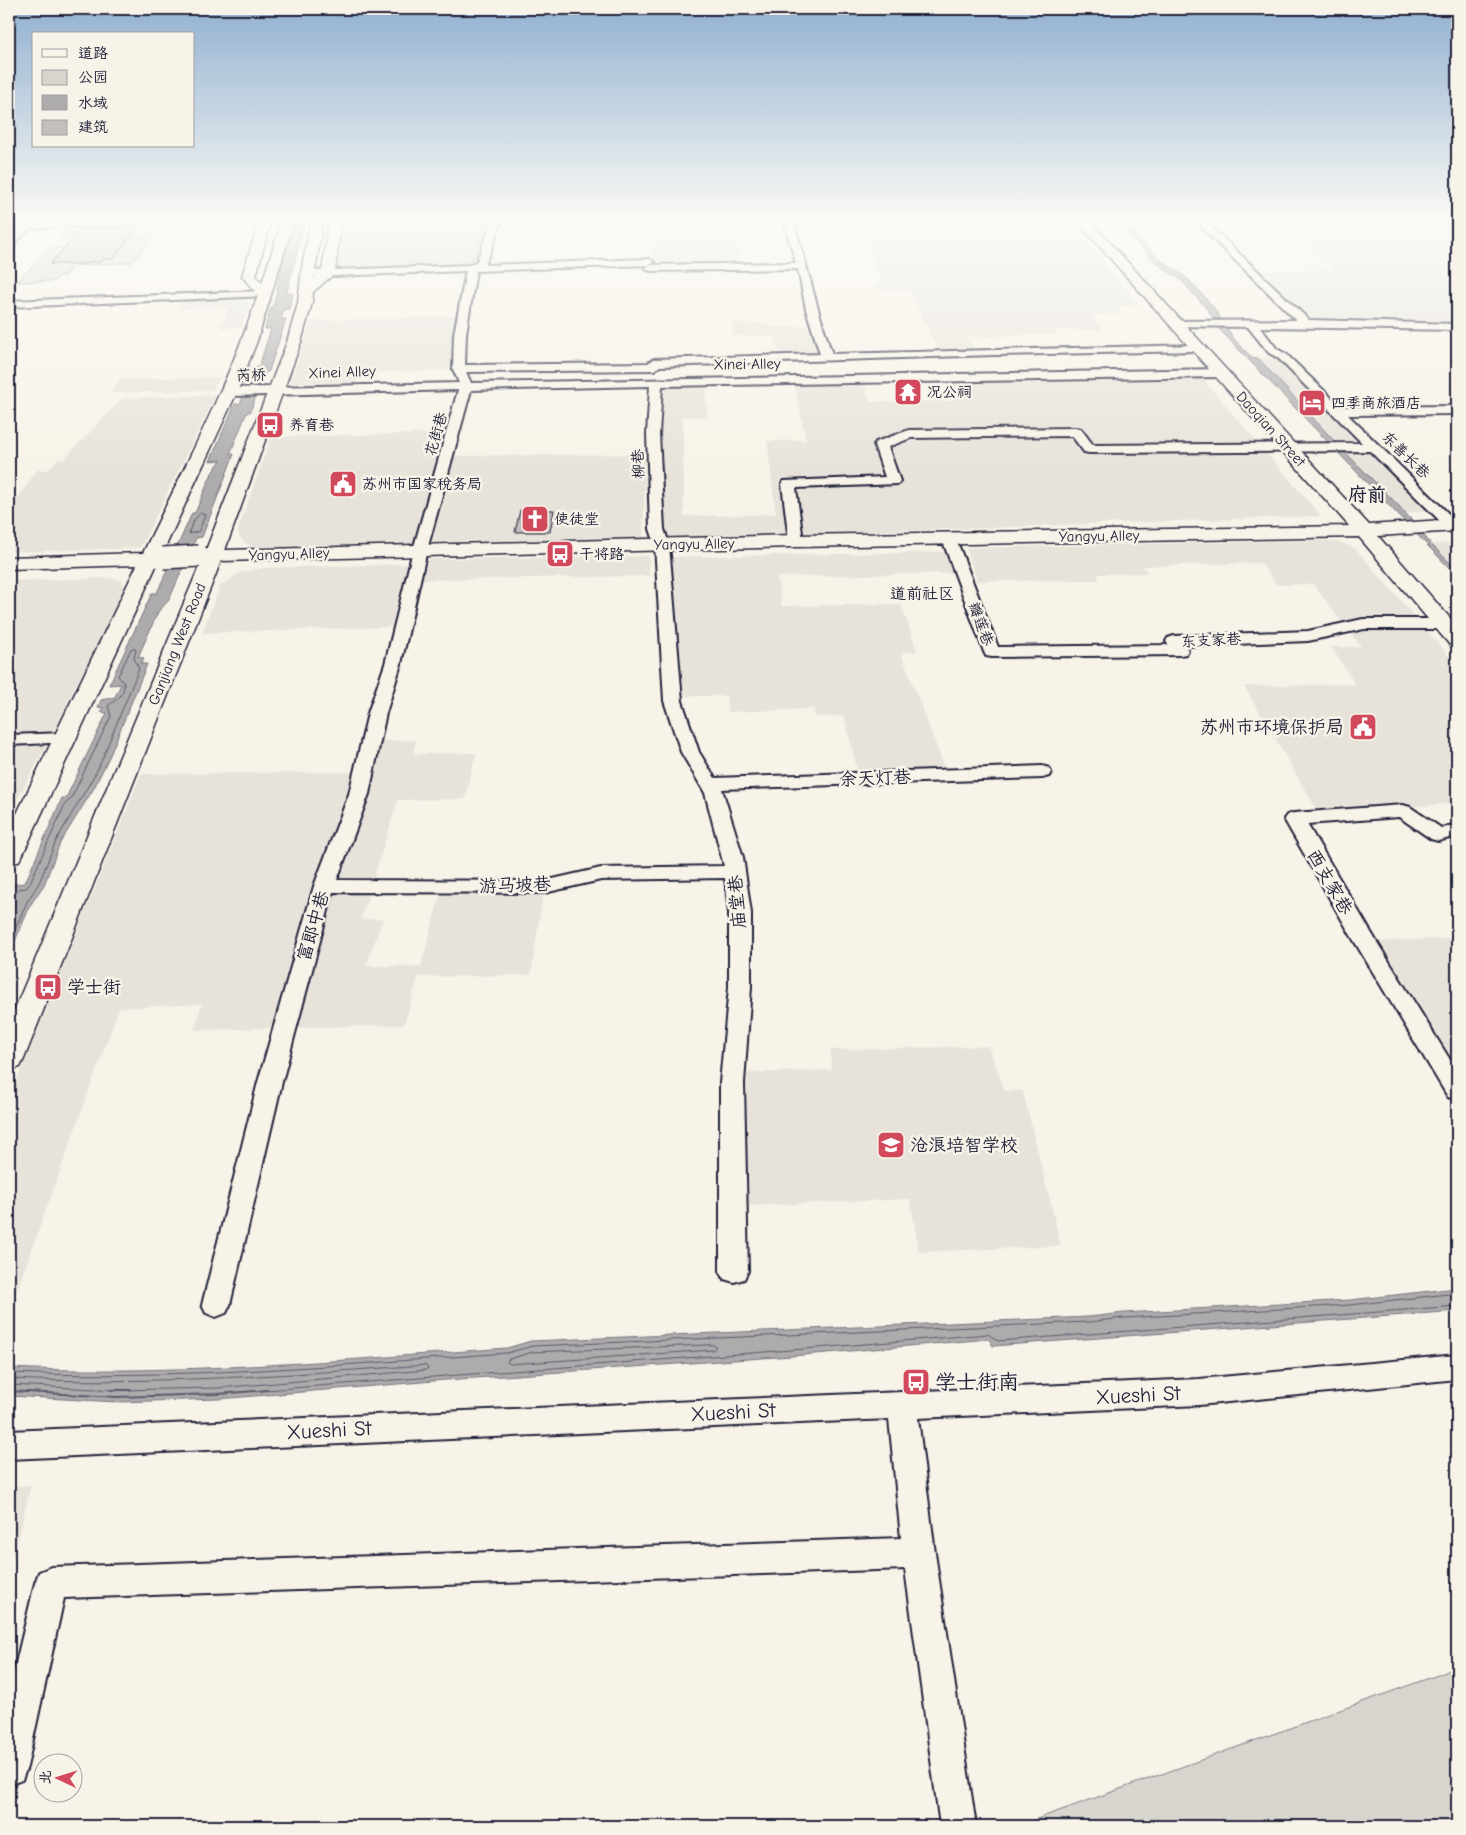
<svg xmlns="http://www.w3.org/2000/svg" width="1466" height="1835" font-family="'Comic Neue','LXGW WenKai TC',sans-serif">
  <rect width="100%" height="100%" fill="#f7f3e8"/>
  <filter id="ink" filterUnits="userSpaceOnUse"><feTurbulence type="fractalNoise" baseFrequency=".02" numOctaves="2"/><feDisplacementMap in="SourceGraphic" scale="10" xChannelSelector="R" yChannelSelector="G"/><feConvolveMatrix kernelMatrix="1 2 1 2 8 2 1 2 1" color-interpolation-filters="sRGB"/></filter>
  <g filter="url(#ink)">
    <!-- built -->
    <g fill="#e7e3db">
      <polygon points="506,220 649,220 646,229 608,229 606,235 500,234"/>
      <polygon points="655,220 734,220 738,239 752,240 754,247 738,247 743,267 652,269 651,242"/>
      <polygon points="792,220 1067,220 1140,305 1117,306 1123,314 1091,315 1102,330 1054,330 1057,334 967,337 976,351 939,352 909,290 878,291 875,285 883,284 858,226 794,227"/>
      <polygon points="1121,220 1197,220 1205,227 1129,229"/>
      <polygon points="1278,220 1457,220 1457,324 1309,321 1256,271 1335,269"/>
      <polygon points="233,223 255,225 257,227 256,232 115,237 89,231 91,228"/>
      <polygon points="242,298 248,301 249,306 241,327 220,328 228,307 178,309 182,299"/>
      <polygon points="456,316 453,330 453,370 360,373 355,387 289,386 311,321"/>
      <polygon points="731,323 769,323 770,327 811,326 822,358 781,359 774,336 733,336"/>
      <polygon points="1281,357 1365,445 1337,444 1258,358"/>
      <polygon points="220,377 213,390 111,393 120,379"/>
      <polygon points="1202,378 1321,516 663,539 660,456 664,387 706,386 707,417 683,417 684,516 776,514 767,441 806,440 795,385 864,384 870,402 953,401 946,382"/>
      <polygon points="213,395 215,397 140,548 9,552 9,511 37,470 48,470 58,459 63,460 123,398"/>
      <polygon points="444,433 415,544 259,548 250,546 243,541 239,536 238,530 271,437"/>
      <polygon points="1343,450 1371,451 1429,508 1429,510 1406,513"/>
      <polygon points="646,454 643,538 432,542 454,456"/>
      <polygon points="1320,540 1339,542 1355,548 1457,665 1457,758 1448,759 1457,771 1457,803 1320,815 1244,686 1355,684 1331,647 1361,647 1313,584 1277,585 1261,563 1143,566 1147,573 1098,574 1099,580 977,581 966,548"/>
      <polygon points="1457,543 1457,570 1431,544"/>
      <polygon points="945,552 953,573 777,577 782,606 901,604 917,651 901,653 945,769 858,772 844,716 815,717 813,709 728,712 726,696 684,696 669,557"/>
      <polygon points="649,556 649,576 422,580 428,559"/>
      <polygon points="408,564 391,627 202,633 220,586 240,573 262,568"/>
      <polygon points="107,578 117,579 122,582 125,586 52,735 9,736 9,581"/>
      <polygon points="416,740 413,754 476,753 465,799 398,800 361,919 383,919 366,966 421,966 444,880 545,881 531,975 418,977 404,1025 194,1030 202,1004 119,1008 16,1293 9,1293 9,1100 141,774 372,772 379,741"/>
      <polygon points="48,743 17,800 9,817 9,744"/>
      <polygon points="1457,938 1457,1097 1364,942"/>
      <polygon points="988,1046 1005,1091 1023,1091 1061,1246 919,1252 910,1199 745,1206 747,1073 832,1070 830,1050"/>
      <polygon points="31,1485 9,1579 9,1486"/>
    </g>
    <!-- green -->
    <g fill="#d8d5cf" stroke="#7d7c85">
      <path d="M405 220H485L487 222 474 259 464 265 344 270 335 267 342 228C353 217 389 220 405 220Z"/>
      <polygon points="68,228 91,228 89,230 115,237 152,236 133,262 71,266 65,276 58,276 54,281 17,282 50,248 64,248 67,244 79,244 74,238 59,239"/>
      <polygon points="1457,1665 1457,1826 1017,1826 1446,1672"/>
    </g>
    <!-- water -->
    <g fill="#aeabad" stroke="#76747f">
      <path d="M298 220H305L287 292 293 294 289 309H284L281 319H286L269 371 264 374 250 412H247L230 454H234L202 537 196 538 169 600 158 612 138 657 144 658 141 664H147L110 755 94 788 60 843 44 885 31 904 9 955V897L15 884 25 883 62 798H66L107 713 101 712 103 708 98 707 101 700 115 697 121 684 109 685 152 593H157L192 513H195L212 473 221 460 210 461 235 404H240L254 370 259 366 271 329H265L271 307 274 304 286 248C290 237 295 233 298 220Z"/>
      <polygon points="1113,220 1121,220 1157,257 1188,279 1211,304 1234,339 1253,359 1258,358 1337,444 1404,511 1431,544 1457,570 1457,576 1220,330 1207,309 1181,280 1158,264"/>
      <path d="M1457 1288V1311L993 1346 989 1339 792 1356 446 1380 218 1399 117 1402 9 1396V1368C175 1376 341 1360 507 1348L531 1341 1089 1317 1124 1313 1350 1300Z"/>
    </g>
    <g fill="none" stroke-linecap="round" stroke-linejoin="round">
      <!-- shore-far1 -->
      <g stroke="#5a5969" stroke-width="1">
        <polygon points="201,513 205,515 199,531 190,534 189,531 195,519"/>
        <path d="M9 897 14 896 18 889 26 888 29 885 65 804 71 799 111 716 108 706C117 699 125 695 124 683L118 676 131 649 134 648 136 650 134 658 139 669 98 769 56 841 39 883 27 902 9 943"/>
        <polygon points="713,1345 716,1347 713,1350 510,1364 507,1362 509,1359 533,1352"/>
        <path d="M9 1373C175 1380 341 1365 507 1353L532 1346 1089 1322 1124 1318 1350 1305 1457 1293"/>
        <path d="M9 1379C148 1385 286 1375 425 1365L428 1368 426 1370 218 1388 117 1390 9 1385"/>
        <path d="M254 1391C499 1371 744 1355 988 1334L998 1341 1457 1306"/>
      </g>
      <!-- shore -->
      <g stroke="#5a5969" stroke-width="2">
        <polyline points="111,1390 131,1390"/>
        <polyline points="9,1391 117,1397 218,1394 269,1390"/>
      </g>
    </g>
    <!-- building -->
    <g fill="#c2bfbd" stroke="#22223b">
      <polygon points="138,227 113,259 104,259 100,262 90,262 87,264 50,264 81,229"/>
      <polygon points="520,510 554,510 550,532 515,532"/>
    </g>
    <g fill="none" stroke-linecap="round" stroke-linejoin="round">
      <defs>
        <g id="minor">
          <path d="M492 220H502L485 265 649 259 654 262 649 265 476 271 466 334 465 365 648 363 654 359 820 354 806 309 798 269 650 271 645 268 650 265 796 263 783 220H793C807 265 817 310 832 354L1198 345 1204 348 1198 351 994 355 660 366 654 370 466 372 471 383 1220 369 1226 373 1220 377 662 386 659 434 664 529 669 544 682 701 699 752 715 778 1042 766 1049 768 1051 772 1049 776 1042 778 722 789 743 857 751 913V987L744 1083 748 1271 744 1279 734 1282 724 1279 720 1271V1083L729 987V913L725 878 601 880 544 893 333 892 282 1082 230 1305 226 1313 216 1317 206 1313 202 1305 258 1082 314 886 349 794 368 713 385 664 413 550 458 390 229 396 223 392 229 388 459 383 453 369 454 334 466 271 308 277 303 274 308 271 470 265 477 261ZM650 386 647 434 650 529 655 544 664 701 681 752 705 793 724 866 601 868 544 881 337 880 369 794 386 713 401 664 427 550 471 390Z"/>
          <polygon points="1194,220 1204,220 1309,320 1457,324 1457,330 1260,327 1277,349 1286,354 1341,407 1457,406 1457,414 1348,415 1457,522 1457,534 1452,533 1370,451 1089,453 1084,452 1072,436 911,438 888,447 900,481 898,484 796,488 803,541 801,544 791,544 789,541 782,484 784,481 885,477 874,445 876,442 909,430 1076,428 1081,429 1093,445 1362,443 1278,358 1269,353 1248,327 1172,326 1170,324 1172,322 1176,321 1296,320"/>
          <polygon points="29,221 32,222 32,226 12,246 9,247 9,239 26,222"/>
          <polygon points="264,291 268,292 269,294 268,296 9,307 9,301"/>
          <polygon points="949,535 954,536 956,539 998,647 1168,645 1166,641 1168,638 1174,636 1308,631 1363,619 1444,619 1450,621 1452,624 1450,627 1444,629 1364,629 1308,641 1185,646 1188,650 1186,654 1180,655 992,657 986,656 984,652 942,539 944,536"/>
          <polygon points="65,733 71,734 74,738 71,742 9,745 9,735"/>
          <polygon points="1403,805 1410,807 1441,828 1457,824 1457,836 1438,841 1431,839 1399,817 1307,824 1375,939 1457,1071 1457,1100 1448,1097 1353,939 1284,819 1287,815 1294,813"/>
          <polygon points="1457,1355 1457,1379 1199,1405 918,1418 935,1553 976,1826 940,1826 905,1569 64,1598 27,1767 22,1780 9,1785 9,1692 35,1583 39,1572 51,1567 901,1538 889,1419 9,1459 9,1431 1199,1379"/>
        </g>
        <g id="major">
          <polygon points="50,220 186,220 180,224 9,229 9,221"/>
          <path d="M253 220H267L270 224 256 276 262 283 282 220H294L257 341 237 392 163 552 170 554 173 558 170 562 157 564 22 856 18 862 9 864V830L137 565 9 569V557L143 553C184 468 228 385 258 295L242 276 258 225Z"/>
          <polygon points="311,220 323,220 314,278 322,272 328,225 332,220 346,220 340,226 335,273 313,292 312,303 301,342 225,550 796,535 1349,526 1076,220 1089,220 1369,525 1457,519 1457,531 1378,536 1457,626 1457,645 1449,644 1359,537 796,547 221,561 24,1059 20,1067 9,1070 9,1023 201,562 192,560 189,556 192,552 206,550 287,342 298,303 302,267"/>
        </g>
      </defs>
      <!-- minor casing -->
      <use href="#minor" stroke="#22223b" stroke-width="4"/>
      <!-- major casing -->
      <use href="#major" stroke="#22223b" stroke-width="3"/>
      <!-- minor -->
      <use href="#minor" fill="#f7f3e8" fill-rule="evenodd"/>
      <!-- major -->
      <use href="#major" fill="#f7f3e8" fill-rule="evenodd"/>
      <defs>
        <polyline id="major-bridge" points="163,558 199,556"/>
      </defs>
      <!-- major-bridge casing -->
      <use href="#major-bridge" stroke="#22223b" stroke-width="24" stroke-linecap="butt"/>
      <!-- major-bridge -->
      <use href="#major-bridge" stroke="#f7f3e8" stroke-width="21"/>
    </g>
  </g>
  <!-- sky -->
  <linearGradient id="sky" x2="0" y2="1"><stop stop-color="#91b0d0"/><stop offset="0.46" stop-color="#fbfaf5"/><stop offset="1" stop-color="#fbfaf5" stop-opacity="0"/></linearGradient>
  <rect width="1466" height="477" fill="url(#sky)"/>
  <!-- icons -->
  <defs>
    <symbol id="temple-square" viewBox="-11 -11 22 22"><rect x="-9" y="-9" width="18" height="18" rx="4" fill="#d1495b" stroke="#f7f3e8"/><path d="M0-6L5-2H3V0L6.5 2.5H4V6H1.5V3h-3V6H-4V2.5H-6.5L-3 0V-2H-5Z" fill="#fff"/></symbol>
    <symbol id="hotel-square" viewBox="-11 -11 22 22"><rect x="-9" y="-9" width="18" height="18" rx="4" fill="#d1495b" stroke="#f7f3e8"/><path d="M-6-4.5h1.5V1H6V5H4.5V3h-9V5H-6ZM-4 0a1.8 1.8 0 1 1 3.6 0ZM.5 0V-2.5h3Q6-2.5 6 0Z" fill="#fff"/></symbol>
    <symbol id="bus-square" viewBox="-11 -11 22 22"><rect x="-9" y="-9" width="18" height="18" rx="4" fill="#d1495b" stroke="#f7f3e8"/><path d="M-5-6H5V4H4V6H2V4H-2V6H-4V4H-5ZM-3.5-4V0h7V-4ZM-3.5 1.2v1.5H-2V1.2ZM2 1.2v1.5H3.5V1.2Z" fill="#fff"/></symbol>
    <symbol id="civic-square" viewBox="-11 -11 22 22"><rect x="-9" y="-9" width="18" height="18" rx="4" fill="#d1495b" stroke="#f7f3e8"/><path d="M-.6-6.5H3V-4.5H.6V-3L4-1V1h2V6H-6V1h2V-1L-.6-3ZM-1.2 2.5V6h2.4V2.5Z" fill="#fff"/></symbol>
    <symbol id="church-square" viewBox="-11 -11 22 22"><rect x="-9" y="-9" width="18" height="18" rx="4" fill="#d1495b" stroke="#f7f3e8"/><path d="M-1.2-6h2.4v3.5h3.3v2.4h-3.3V6h-2.4V-.1h-3.3v-2.4h3.3Z" fill="#fff"/></symbol>
    <symbol id="school-square" viewBox="-11 -11 22 22"><rect x="-9" y="-9" width="18" height="18" rx="4" fill="#d1495b" stroke="#f7f3e8"/><path d="M0-5L7-2L0 1L-7-2ZM-4 1L0 2.5L4 1V4Q0 6-4 4Z" fill="#fff"/></symbol>
  </defs>
  <g fill-rule="evenodd">
    <use href="#temple-square" x="892" y="376" width="32" height="32"/>
    <use href="#hotel-square" x="1296" y="387" width="32" height="32"/>
    <use href="#bus-square" x="254" y="409" width="32" height="32"/>
    <use href="#civic-square" x="327" y="468" width="32" height="32"/>
    <use href="#church-square" x="519" y="503" width="32" height="32"/>
    <use href="#bus-square" x="544" y="538" width="32" height="32"/>
    <use href="#civic-square" x="1347" y="711" width="32" height="32"/>
    <use href="#bus-square" x="32" y="971" width="32" height="32"/>
    <use href="#school-square" x="875" y="1129" width="32" height="32"/>
    <use href="#bus-square" x="900" y="1366" width="32" height="32"/>
  </g>
  <g text-anchor="middle" stroke-width="5" stroke-linejoin="round" paint-order="stroke">
    <!-- far-street labels -->
    <g font-size="15" fill="#22223b" stroke="#f7f3e8">
      <text transform="translate(747 364) rotate(-1)" y="5">Xinei Alley</text>
      <text transform="translate(342 372) rotate(-2)" y="5">Xinei Alley</text>
      <text transform="translate(251 375) rotate(-2)" y="5">芮桥</text>
      <text transform="translate(1271 429) rotate(48)" y="5">Daoqian Street</text>
      <text transform="translate(436 434) rotate(-74)" y="5">花街巷</text>
      <text transform="translate(1406 455) rotate(44)" y="5">东善长巷</text>
      <text transform="translate(638 464) rotate(-92)" y="5">柳巷</text>
      <text transform="translate(1099 536) rotate(-1)" y="5">Yangyu Alley</text>
      <text transform="translate(694 544) rotate(-1)" y="5">Yangyu Alley</text>
      <text transform="translate(289 554) rotate(-2)" y="5">Yangyu Alley</text>
      <text transform="translate(981 624) rotate(69)" y="5">瓣莲巷</text>
      <text transform="translate(1211 640) rotate(-3)" y="5">东支家巷</text>
      <text transform="translate(177 644) rotate(-68)" y="5">Ganjiang West Road</text>
    </g>
    <!-- far-poi labels -->
    <g font-size="15" fill="#22223b" stroke="#f7f3e8" text-anchor="start">
      <text x="927" y="397">况公祠</text>
      <text x="1331" y="408">四季商旅酒店</text>
      <text x="289" y="430">养育巷</text>
      <text x="362" y="489">苏州市国家税务局</text>
      <text x="554" y="524">使徒堂</text>
      <text x="579" y="559">干将路</text>
    </g>
    <!-- far-neighbourhood labels -->
    <g font-size="16" fill="#22223b" stroke="#f7f3e8">
      <text x="922" y="599">道前社区</text>
    </g>
    <!-- poi labels -->
    <g font-size="18" fill="#22223b" stroke="#f7f3e8" text-anchor="start">
      <text x="1344" y="733" text-anchor="end">苏州市环境保护局</text>
      <text x="67" y="993">学士街</text>
      <text x="910" y="1151">沧浪培智学校</text>
    </g>
    <!-- street labels -->
    <g font-size="18" fill="#22223b" stroke="#f7f3e8">
      <text transform="translate(875 778) rotate(-2)" y="6">余天灯巷</text>
      <text transform="translate(1330 882) rotate(60)" y="6">西支家巷</text>
      <text transform="translate(515 885) rotate(-2)" y="6">游马坡巷</text>
      <text transform="translate(737 902) rotate(-95)" y="6">庙堂巷</text>
      <text transform="translate(313 926) rotate(-74)" y="6">富郎中巷</text>
    </g>
    <!-- far-district labels -->
    <g font-size="19" font-weight="bold" fill="#22223b" stroke="#f7f3e8">
      <text x="1367" y="501">府前</text>
    </g>
    <!-- near-poi labels -->
    <g font-size="21" fill="#22223b" stroke="#f7f3e8" text-anchor="start">
      <text x="935" y="1389">学士街南</text>
    </g>
    <!-- near-street labels -->
    <g font-size="21" fill="#22223b" stroke="#f7f3e8">
      <text transform="translate(1138 1395) rotate(-3)" y="7">Xueshi St</text>
      <text transform="translate(733 1412) rotate(-3)" y="7">Xueshi St</text>
      <text transform="translate(329 1430) rotate(-3)" y="7">Xueshi St</text>
    </g>
  </g>
  <!-- margin -->
  <rect width="1466" height="1835" fill="none" stroke="#f7f3e8" stroke-width="30"/>
  <rect x="15" y="15" width="1436" height="1805" fill="none" stroke="#22223b" stroke-width="2" filter="url(#ink)"/>
  <!-- legend -->
  <rect x="32" y="32" width="162" height="115" fill="#f7f3e8" stroke="#a29fa3"/>
  <rect x="42" y="49" width="25" height="8" fill="#f7f3e8" stroke="#a29fa3"/>
  <text x="78" y="58" font-size="15" fill="#22223b">道路</text>
  <rect x="42" y="70" width="25" height="15" fill="#d8d5cf" stroke="#a29fa3"/>
  <text x="78" y="82" font-size="15" fill="#22223b">公园</text>
  <rect x="42" y="95" width="25" height="15" fill="#aeabad" stroke="#a29fa3"/>
  <text x="78" y="108" font-size="15" fill="#22223b">水域</text>
  <rect x="42" y="120" width="25" height="15" fill="#c2bfbd" stroke="#a29fa3"/>
  <text x="78" y="132" font-size="15" fill="#22223b">建筑</text>
  <!-- north arrow -->
  <g transform="translate(58 1778) rotate(274)"><circle r="24" fill="#f7f3e8" stroke="#a29fa3"/>
  <path d="M0-4L9 19L0 12L-9 19Z" fill="#d1495b"/>
  <text y="-8" font-size="14" font-weight="bold" text-anchor="middle" fill="#22223b">北</text>
  </g>
</svg>
